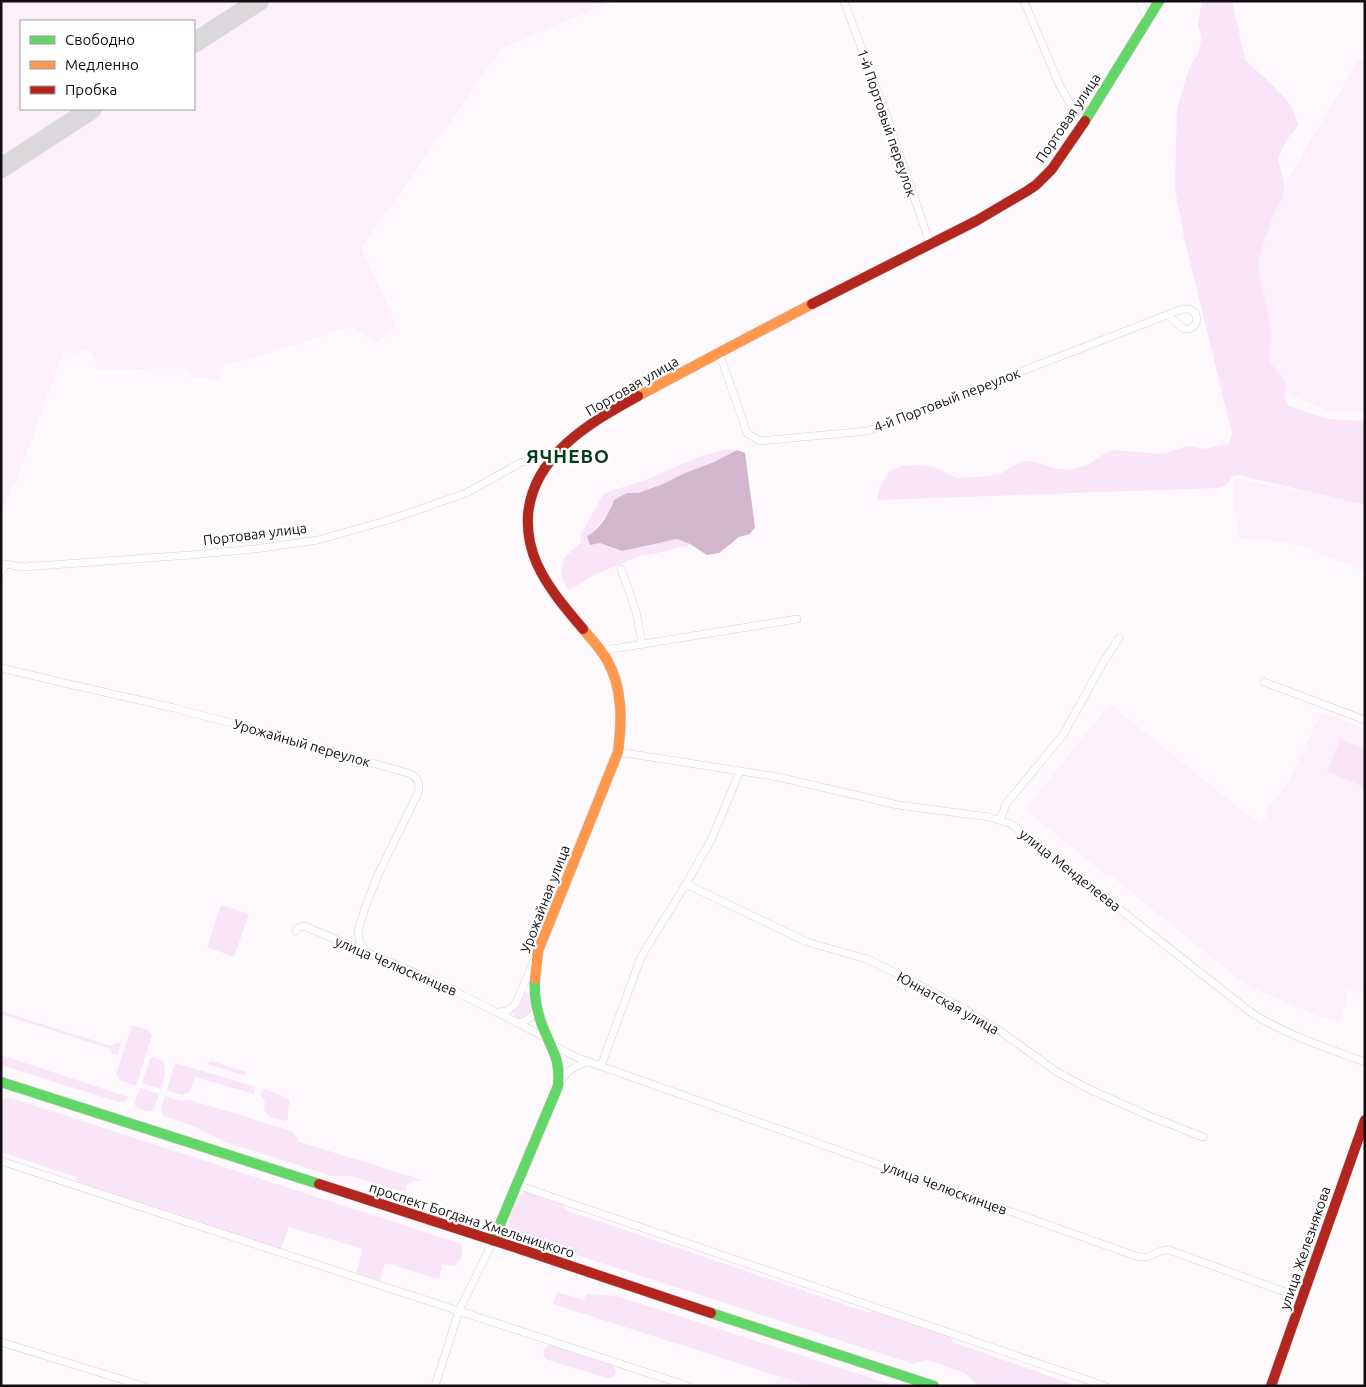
<svg xmlns="http://www.w3.org/2000/svg" width="1366" height="1387" font-family="Ubuntu,sans-serif">
  <rect width="100%" height="100%" fill="#fdf9fd"/>
  <!-- built -->
  <g fill="#fcf0fb" fill-rule="evenodd">
    <path d="M1 1H613L502 48 361 248 396 324 379 343 351 327H349L294 346 222 366 218 380 192 377 184 369 181 368 99 370 89 351 80 348 77 354 64 350 15 485 12 484 1 514ZM21 21H194V109H21Z"/>
    <polygon points="1359,59 1365,61 1365,413 1329,411 1284,392 1261,356 1250,264 1268,213"/>
    <polygon points="1235,478 1365,504 1365,571 1292,543 1239,538 1232,486"/>
    <polygon points="1110,704 1260,825 1268,815 1265,812 1286,786 1322,712 1365,729 1365,981 1363,986 1364,987 1362,993 1347,990 1346,994 1348,995 1338,1023 1308,1012 1245,984 1109,874 1107,876 1025,809"/>
    <polygon points="778,1376 807,1386 775,1386"/>
  </g>
  <!-- green -->
  <g fill="#fae5f8">
    <polygon points="1202,1 1232,1 1245,60 1274,86 1292,107 1298,125 1287,140 1278,158 1284,184 1283,196 1272,218 1259,257 1259,272 1268,314 1272,338 1269,350 1269,360 1286,384 1285,398 1289,406 1327,419 1365,421 1365,505 1238,475 1233,476 1225,486 1216,488 879,500 877,497 880,487 888,472 901,466 921,465 934,467 956,478 978,477 1000,474 1022,461 1032,461 1054,468 1070,470 1088,465 1110,450 1164,454 1187,446 1204,449 1228,444 1232,434 1184,237 1175,188 1177,108 1189,69 1198,53 1202,37 1198,25"/>
    <path d="M722 450H737L714 462 685 473 663 484 638 493H627L614 500 610 510 591 535 600 543 622 551 677 539 690 544 686 548 680 547 657 553 640 556 594 575 569 590C561 582 559 565 566 556 571 551 577 547 581 542V534L604 493 643 481 699 457Z"/>
    <polygon points="1340,740 1365,749 1365,787 1327,772"/>
    <polygon points="221,905 249,914 234,957 207,947"/>
    <path d="M525 992 529 994 532 1011C526 1017 516 1025 513 1012Z"/>
    <polygon points="1,1011 111,1046 116,1043 121,1043 117,1056 112,1054 111,1049 1,1014"/>
    <polygon points="132,1025 148,1030 152,1035 136,1086 119,1080 116,1075"/>
    <polygon points="1,1055 128,1097 126,1101 118,1102 1,1065"/>
    <polygon points="151,1057 164,1061 165,1075 161,1089 142,1083"/>
    <polygon points="211,1061 244,1071 246,1073 245,1076 207,1064"/>
    <polygon points="175,1063 256,1087 254,1094 195,1077 189,1093 182,1095 167,1090"/>
    <path d="M140 1088 159 1094 154 1108 152 1111C146 1112 140 1109 135 1106V1102Z"/>
    <polygon points="263,1089 279,1094 285,1098 290,1100 288,1110 288,1119 284,1121 269,1116 264,1110 265,1101 261,1096"/>
    <path d="M165 1096 181 1101 190 1100 292 1131 300 1142 422 1180 414 1181 407 1184 405 1192 350 1176H331L221 1140 195 1127 164 1116C158 1110 163 1103 165 1096Z"/>
    <path d="M11 1098 459 1243C467 1249 461 1259 456 1265L452 1266 443 1264 439 1279 385 1263 380 1281 356 1274 363 1249 289 1227 281 1249 77 1184 76 1177 1 1152V1099Z"/>
    <path d="M527 1190 562 1202 565 1210 870 1313 874 1308 953 1336 952 1342 1078 1386H982L976 1384 965 1373 927 1360 913 1364 521 1237C516 1235 511 1232 509 1226 507 1216 517 1194 527 1190Z"/>
    <polygon points="557,1292 584,1300 586,1294 617,1296 896,1386 809,1386 553,1304"/>
    <path d="M551 1345 611 1364 615 1368 616 1373 612 1378H606L548 1360C543 1357 542 1353 545 1348Z"/>
  </g>
  <!-- water -->
  <path fill="#d2b6ce" d="M737 450 745 453 755 527 750 534 739 537 719 553 707 555 690 544 677 539 622 551 600 543 590 545 587 536C599 531 610 512 614 500L627 493H638L663 484 685 473 714 462Z"/>
  <g fill="none" stroke-linecap="round" stroke-linejoin="round">
    <!-- taxiway -->
    <g stroke="#dad8da" stroke-width="20">
      <polyline points="194,43 259,1"/>
      <polyline points="1,168 92,109"/>
    </g>
    <defs>
      <g id="street">
        <polyline points="844,1 888,120 930,244"/>
        <polyline points="1024,1 1059,84 1076,114 1084,122"/>
        <polyline points="1140,1 1147,21"/>
        <path d="M719 352 747 433 760 441 867 431 915 415 1025 370 1167 315C1172 313 1179 309 1185 309 1201 308 1200 331 1185 329 1181 328 1173 318 1167 315"/>
        <polyline points="621,569 636,611 642,644"/>
        <polyline points="1,573 5,564 23,567 190,555 254,549 318,540 392,519 466,493 522,462 532,460 548,463"/>
        <polyline points="600,651 797,619"/>
        <path d="M1 668 73 685 174 708 254 729 411 774C419 779 420 784 418 793L377 877 364 911 358 932 360 943 366 952"/>
        <polyline points="1264,682 1365,720"/>
        <path d="M618 752 778 777 898 805 989 817 1011 824 1253 1014C1287 1035 1327 1048 1365 1062"/>
        <polyline points="1000,820 1006,804 1063,735 1103,663 1119,638"/>
        <polyline points="686,884 807,942 867,959 914,982 961,1007 1000,1031 1057,1072 1091,1090 1147,1115 1203,1137"/>
        <path d="M296 931 298 928 304 926 430 979 518 1023 548 1039 555 1046 578 1058 1136 1256C1152 1261 1155 1249 1169 1250L1302 1298"/>
        <polyline points="499,1012 507,1011 515,1005 534,961"/>
        <path d="M518 1023C528 1021 532 1017 537 1009"/>
        <polyline points="601,1066 641,957 686,884 712,838 740,771"/>
        <path d="M559 1084C565 1072 574 1066 587 1062"/>
        <polyline points="1,1161 688,1386"/>
        <polyline points="517,1185 1105,1386"/>
        <polyline points="1,1342 143,1386"/>
        <polyline points="435,1386 459,1311 493,1241"/>
      </g>
      <g id="fast">
        <polyline points="1085,121 1159,1"/>
        <polyline points="1,1082 319,1184"/>
        <path d="M493 1241 558 1086C561 1056 550 1048 541 1022 536 1008 534 994 535 979"/>
        <polyline points="711,1313 934,1386"/>
      </g>
      <g id="slow">
        <polyline points="638,396 728,348 812,304"/>
        <path d="M535 979 538 951 618 752C622 721 623 688 607 660 601 649 591 639 583 629"/>
      </g>
      <g id="jam">
        <polyline points="812,304 976,221 1027,191 1036,185 1052,169 1085,121"/>
        <path d="M583 629C566 609 548 588 537 564 530 548 527 532 528 515 533 455 591 422 638 396"/>
        <polyline points="319,1184 514,1247 711,1313"/>
        <polyline points="1271,1386 1365,1120"/>
      </g>
    </defs>
    <!-- street casing -->
    <use href="#street" stroke="#d6d2d6" stroke-width="8"/>
    <!-- fast casing -->
    <use href="#fast" stroke="#d6d2d6" stroke-width="11"/>
    <!-- slow casing -->
    <use href="#slow" stroke="#d6d2d6" stroke-width="11"/>
    <!-- jam casing -->
    <use href="#jam" stroke="#d6d2d6" stroke-width="11"/>
    <!-- street -->
    <use href="#street" stroke="#fffeff" stroke-width="7"/>
    <!-- fast -->
    <use href="#fast" stroke="#63d668" stroke-width="10"/>
    <!-- slow -->
    <use href="#slow" stroke="#ff974d" stroke-width="10"/>
    <!-- jam -->
    <use href="#jam" stroke="#b3261e" stroke-width="10"/>
  </g>
  <g text-anchor="middle" stroke-width="4.5" stroke-linejoin="round" paint-order="stroke">
    <!-- street labels -->
    <g font-size="14" fill="#110d11" stroke="#fff">
      <text transform="translate(1068 118) rotate(-56)" y="5">Портовая улица</text>
      <text transform="translate(887 123) rotate(71)" y="5">1-й Портовый переулок</text>
      <text transform="translate(632 386) rotate(-30)" y="5">Портовая улица</text>
      <text transform="translate(947 400) rotate(-21)" y="5">4-й Портовый переулок</text>
      <text transform="translate(255 534) rotate(-7)" y="5">Портовая улица</text>
      <text transform="translate(302 743) rotate(16)" y="5">Урожайный переулок</text>
      <text transform="translate(1070 870) rotate(38)" y="5">улица Менделеева</text>
      <text transform="translate(545 899) rotate(-69)" y="5">Урожайная улица</text>
      <text transform="translate(396 966) rotate(23)" y="5">улица Челюскинцев</text>
      <text transform="translate(948 1003) rotate(29)" y="5">Юннатская улица</text>
      <text transform="translate(945 1188) rotate(20)" y="5">улица Челюскинцев</text>
      <text transform="translate(472 1220) rotate(18)" y="5">проспект Богдана Хмельницкого</text>
      <text transform="translate(1305 1248) rotate(-71)" y="5">улица Железнякова</text>
    </g>
    <!-- district labels -->
    <g font-size="19" font-weight="bold" letter-spacing="1" fill="#073c1a" stroke="#fff">
      <text x="568" y="463">ЯЧНЕВО</text>
    </g>
  </g>
  <!-- border -->
  <rect width="1366" height="1387" fill="none" stroke="#110d11" stroke-width="5"/>
  <!-- legend -->
  <rect x="20" y="20" width="175" height="90" fill="#ffffff" stroke="#a09ea0"/>
  <rect x="30" y="36" width="25" height="8" fill="#63d668" stroke="#a09ea0"/>
  <text x="65" y="45" font-size="15" fill="#110d11">Свободно</text>
  <rect x="30" y="61" width="25" height="8" fill="#ff974d" stroke="#a09ea0"/>
  <text x="65" y="70" font-size="15" fill="#110d11">Медленно</text>
  <rect x="30" y="86" width="25" height="8" fill="#b3261e" stroke="#a09ea0"/>
  <text x="65" y="95" font-size="15" fill="#110d11">Пробка</text>
</svg>
